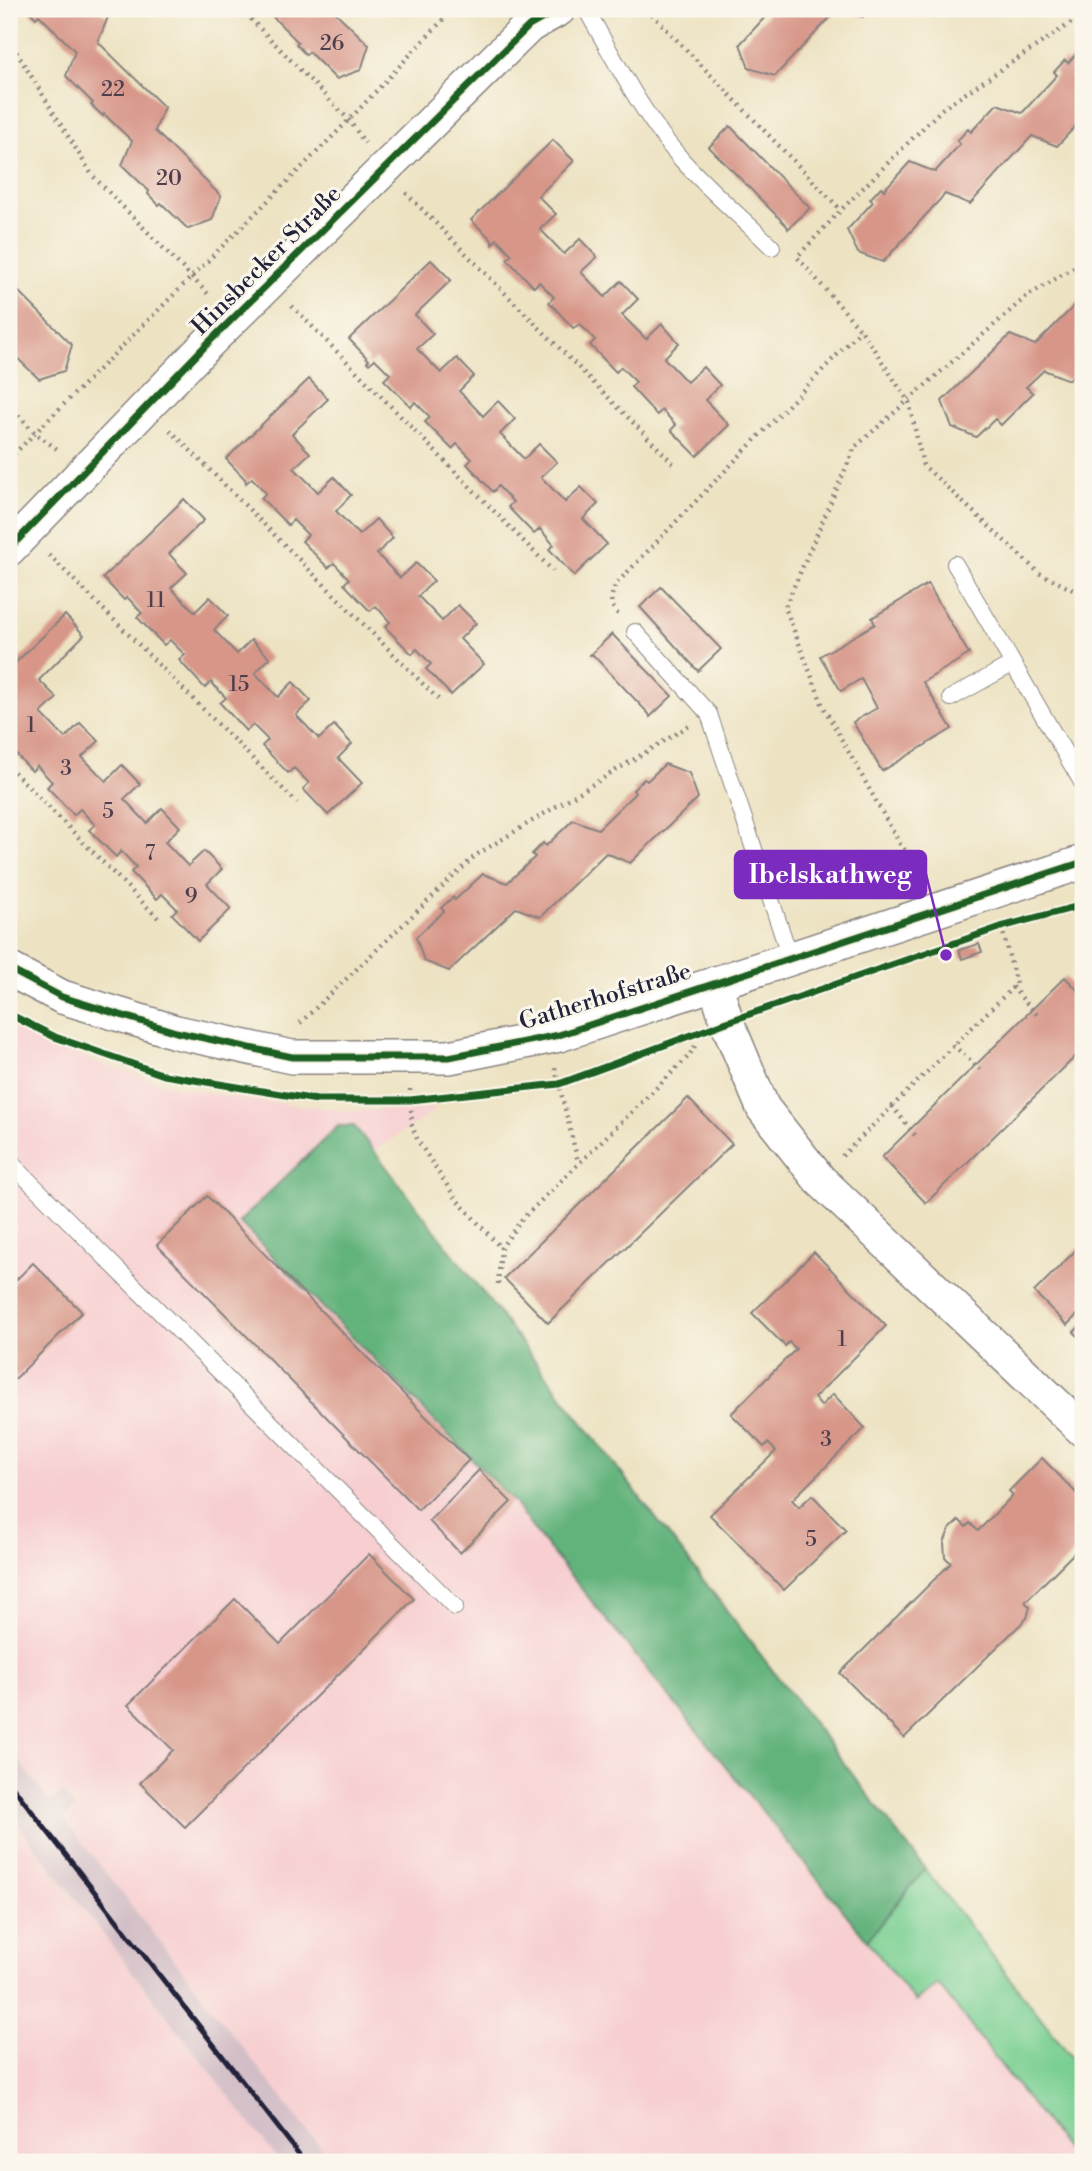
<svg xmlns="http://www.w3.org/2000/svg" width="1092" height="2171" font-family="'Libre Bodoni',serif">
  <rect width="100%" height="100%" fill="#fbf7ec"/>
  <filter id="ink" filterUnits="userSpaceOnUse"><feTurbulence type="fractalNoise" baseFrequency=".0143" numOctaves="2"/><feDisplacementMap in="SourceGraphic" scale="14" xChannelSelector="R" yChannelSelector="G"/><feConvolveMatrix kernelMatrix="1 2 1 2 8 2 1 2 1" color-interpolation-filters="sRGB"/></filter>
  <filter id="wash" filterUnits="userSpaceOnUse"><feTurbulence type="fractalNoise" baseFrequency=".00686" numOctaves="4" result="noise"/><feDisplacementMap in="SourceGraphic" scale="28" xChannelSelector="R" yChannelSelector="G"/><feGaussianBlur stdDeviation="1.57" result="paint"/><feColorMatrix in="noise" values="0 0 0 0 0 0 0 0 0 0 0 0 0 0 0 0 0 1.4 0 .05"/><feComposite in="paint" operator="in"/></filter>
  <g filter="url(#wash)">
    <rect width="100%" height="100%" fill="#ede3c3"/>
    <!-- built -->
    <g fill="#f7cfd1">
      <polygon points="9,1023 89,1060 180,1088 244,1099 350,1111 439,1108 374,1151 354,1126 338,1126 240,1223 513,1501 536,1533 915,2002 938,1984 1076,2162 332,2162 63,1818 75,1809 62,1793 51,1802 9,1748"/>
      <polygon points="9,1813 31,1842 280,2162 9,2162"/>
    </g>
    <!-- industrial -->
    <polygon fill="#d2bdc6" points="9,1748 50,1802 63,1793 75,1809 63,1818 332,2162 280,2162 9,1813"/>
    <!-- green -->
    <polygon fill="#79cf92" stroke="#4e7866" stroke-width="2" points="925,1869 1083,2072 1083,2162 1076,2162 938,1984 915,2002 867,1940"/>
    <!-- forest -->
    <polygon fill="#62b27c" stroke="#426a5c" stroke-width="2" points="338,1126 354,1126 374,1151 925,1869 867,1940 536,1533 513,1501 239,1222"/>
    <g id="blocks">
      <!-- building -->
      <g fill="#d79688">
        <polygon points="27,9 99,9 108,17 98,42 164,107 155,131 221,196 212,220 188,229 161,203 159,205 148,194 149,191 122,165 132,141 104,114 103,116 91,105 93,103 66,76 75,51 39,15 36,18"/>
        <polygon points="273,9 332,9 369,45 361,70 336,79 309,52 306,55 296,44 298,42 271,15"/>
        <polygon points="768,9 838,9 775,76 749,68 740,44 767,15 765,13"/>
        <polygon points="840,9 870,9 863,17"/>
        <polygon points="1083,46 1083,118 1057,146 1032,136 970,204 945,194 883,262 858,253 847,230 873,202 870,199 881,187 884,190 910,162 935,172 960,144 957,141 968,129 971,132 997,104 1022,113 1057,75 1054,72 1065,60 1068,63"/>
        <polygon points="730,126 810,208 788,229 787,226 709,147"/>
        <polygon points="553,140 574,161 538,196 556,214 540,229 564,254 580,239 597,257 581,272 605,297 621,281 638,299 622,315 646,339 662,324 679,343 664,358 687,382 703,367 720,385 705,400 729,425 697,456 671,430 676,425 662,410 657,415 655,413 631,387 636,382 621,367 616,372 614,370 590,345 595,340 580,324 573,328 549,302 554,297 539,282 534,287 532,285 507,259 512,255 497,239 492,244 492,240 471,220"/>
        <polygon points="9,249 16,256 9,276"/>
        <polygon points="431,260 451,280 415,315 433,334 417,349 441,373 457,358 474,376 459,391 483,416 498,401 515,419 500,434 524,459 539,444 557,462 541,477 565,502 581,487 598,504 583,519 607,544 574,576 549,549 554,545 540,529 534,534 533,533 508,507 513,502 498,486 493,492 467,464 472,459 457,444 452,449 425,422 430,417 415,402 411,407 384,380 390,374 375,359 369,364 367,362 369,360 349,339"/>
        <polygon points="9,282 72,345 64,371 39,379 12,353 9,357"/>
        <polygon points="1083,297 1083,366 1069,380 1044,370 1026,387 1033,393 1001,425 995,419 976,437 952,427 942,401 1010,335 1035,345"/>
        <polygon points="309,379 328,399 292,434 310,453 294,468 318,492 334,477 351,495 336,511 359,535 376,519 393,538 377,554 400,578 416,563 434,581 418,596 442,621 458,605 476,623 460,639 484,664 451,695 426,669 431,664 417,649 412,654 385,627 390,622 376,606 370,611 368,609 344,584 349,579 334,563 328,568 302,541 308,535 293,520 288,525 261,498 266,493 252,478 246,483 245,479 226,459"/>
        <polygon points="184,499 204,520 169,554 187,573 171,588 195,612 210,597 228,616 214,630 237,654 251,640 270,658 255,673 278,697 293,682 311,701 296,715 319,739 334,725 352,744 338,758 362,783 328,815 303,789 309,783 294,768 288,773 262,746 268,740 253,725 246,731 220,703 226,698 211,682 205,688 203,686 179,660 185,655 170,640 164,645 162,643 137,617 142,613 127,597 124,600 103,578"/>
        <polygon points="928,584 969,654 923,682 952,729 882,771 853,722 877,708 861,679 841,691 820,656 875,624 872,618"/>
        <polygon points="661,587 721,649 698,671 640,607"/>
        <polygon points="65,615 84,635 39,680 57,698 41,713 65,738 80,723 99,741 82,757 106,781 122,765 140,784 124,799 147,823 162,808 180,827 165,842 188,866 204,851 222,869 207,884 231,909 198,941 172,914 177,909 162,894 157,899 131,872 136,867 121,851 116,857 89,830 95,825 80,809 74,815 72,813 47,787 52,782 37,766 32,771 9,747 11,739 9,737 9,669"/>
        <polygon points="612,634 672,696 650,717 649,714 593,655 590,655"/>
        <polygon points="665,764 689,773 698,798 630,863 606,853 540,917 516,908 449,971 424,961 416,937 444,911 441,908 453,897 455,900 483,874 507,883 535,857 532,854 543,843 546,846 573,820 598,829 635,793 633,790 644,779 647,781"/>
        <polygon points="979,944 982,952 962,959 959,950"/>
        <polygon points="1065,977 1083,996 1083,1049 926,1203 882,1157"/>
        <polygon points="688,1098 732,1144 548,1323 504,1278"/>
        <polygon points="207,1196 469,1460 418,1510 157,1245"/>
        <polygon points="1083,1243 1083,1317 1079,1313 1067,1325 1034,1292"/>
        <polygon points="814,1252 886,1326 814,1398 821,1406 833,1394 865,1428 792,1500 799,1507 812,1495 846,1530 784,1590 710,1515 776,1451 768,1443 764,1447 731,1414 796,1349 789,1342 785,1346 752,1313"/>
        <polygon points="33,1263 82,1312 15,1379 9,1373 9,1287"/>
        <polygon points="1083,1323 1083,1341 1074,1332"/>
        <polygon points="1042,1458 1083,1500 1083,1544 1025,1602 1030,1607 1027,1618 904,1738 840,1673 951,1563 945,1557 944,1543 949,1530 959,1520 966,1527 970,1523 978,1531 1013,1495 1009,1491"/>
        <polygon points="479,1470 511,1502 460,1553 429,1521"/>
        <polygon points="369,1554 414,1599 185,1827 140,1783 173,1750 128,1705 235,1599 280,1644"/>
      </g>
    </g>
  </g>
  <g filter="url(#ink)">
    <use href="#blocks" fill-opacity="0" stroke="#88827f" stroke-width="2"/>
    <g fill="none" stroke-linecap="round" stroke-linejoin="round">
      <defs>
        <g id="service">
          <path d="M586 9C615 60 643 116 682 160 710 191 742 218 772 247"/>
          <polyline points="955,564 1083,784"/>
          <polyline points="635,632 709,714 790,957"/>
          <polyline points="951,698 1012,664"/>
          <polyline points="9,1157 14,1166 455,1607"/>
        </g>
        <g id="minor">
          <polyline points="9,549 209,342 529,26 559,9"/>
          <polyline points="9,969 62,997 176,1032 292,1057 449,1057 559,1035 1083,862"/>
          <polyline points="715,983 727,1022 763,1108 819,1179 1083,1430"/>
        </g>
      </defs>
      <!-- service casing -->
      <use href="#service" stroke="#88827f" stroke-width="18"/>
      <!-- minor casing -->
      <use href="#minor" stroke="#88827f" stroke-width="36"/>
      <!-- path -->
      <g stroke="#88827f" stroke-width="4.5" stroke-dasharray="2 5" stroke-linecap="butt">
        <polyline points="241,9 349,120 365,143"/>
        <polyline points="647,9 841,210"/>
        <polyline points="1083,15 942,109 841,210 797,257 861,330 909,402 923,465 1039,573 1083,595"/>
        <polyline points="9,40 92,175 210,296"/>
        <polyline points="406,193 674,464"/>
        <polyline points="292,306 553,571"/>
        <polyline points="9,405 35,433 57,449"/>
        <polyline points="170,430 440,701"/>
        <polyline points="9,459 349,120 453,9"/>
        <polyline points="49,555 297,803"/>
        <path d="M618 614C608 604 611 596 616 584L861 330"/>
        <polyline points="9,767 159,919"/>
        <polyline points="927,877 900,844 823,706 785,607 855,447 1026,297 1083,262"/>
        <polyline points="1012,987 1039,1017"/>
        <polyline points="300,1023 476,855 689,726"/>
        <polyline points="953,1045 982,1071"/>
        <polyline points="555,1068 578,1162"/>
        <polyline points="410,1089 412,1126 418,1141 456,1199 501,1248"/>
        <polyline points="892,1106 918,1139"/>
        <polyline points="842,1156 1016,984 1001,924"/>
        <polyline points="498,1284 501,1248 522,1219 688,1057 697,1043"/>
      </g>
      <!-- service -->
      <use href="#service" stroke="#fff" stroke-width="16"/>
      <!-- minor -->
      <use href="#minor" stroke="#fff" stroke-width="33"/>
      <!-- rail -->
      <polyline stroke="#22223b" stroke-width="5" points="9,1782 305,2162"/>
      <defs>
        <g id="cycleway">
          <polyline points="9,549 209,342 529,26 559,9"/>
          <polyline points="9,969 62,997 176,1032 292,1057 449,1057 559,1035 1083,862"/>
          <polyline points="9,1014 55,1037 164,1075 317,1100 410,1100 559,1084 727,1022 1001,927 1083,905"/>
        </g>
      </defs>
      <!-- cycleway casing -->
      <use href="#cycleway" stroke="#fbf7ec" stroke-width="11"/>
      <!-- cycleway -->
      <use href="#cycleway" stroke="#1b5e20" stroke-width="7"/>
    </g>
  </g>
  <g text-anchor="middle" stroke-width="6" stroke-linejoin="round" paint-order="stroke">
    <!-- number labels -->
    <g font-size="21" fill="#4f3f4e">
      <text x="332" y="50">26</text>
      <text x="113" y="96">22</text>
      <text x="169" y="185">20</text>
      <text x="156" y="607">11</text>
      <text x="239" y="691">15</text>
      <text x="31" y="732">1</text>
      <text x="66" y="775">3</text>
      <text x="108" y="818">5</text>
      <text x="150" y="860">7</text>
      <text x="191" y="903">9</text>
      <text x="842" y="1346">1</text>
      <text x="826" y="1446">3</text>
      <text x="811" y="1546">5</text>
    </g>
    <!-- street labels -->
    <g font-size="24" fill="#22223b" stroke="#fbf7ec">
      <text transform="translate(266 260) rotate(-45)" y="8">Hinsbecker Straße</text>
      <text transform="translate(605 996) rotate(-17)" y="8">Gatherhofstraße</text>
    </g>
  </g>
  <!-- callouts -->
  <path fill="none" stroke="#7b2cbf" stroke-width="2.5" d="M946 955L926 874"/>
  <circle fill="#7b2cbf" stroke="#fbf7ec" stroke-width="2.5" cx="946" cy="955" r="7"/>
  <rect fill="#7b2cbf" stroke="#7b2cbf" stroke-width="2.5" x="735" y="851" width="191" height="47" rx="7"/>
  <g font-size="26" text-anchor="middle" font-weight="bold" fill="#fff">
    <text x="830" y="883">Ibelskathweg</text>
  </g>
  <!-- margin -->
  <rect width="1092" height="2171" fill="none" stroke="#fbf7ec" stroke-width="35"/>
</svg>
